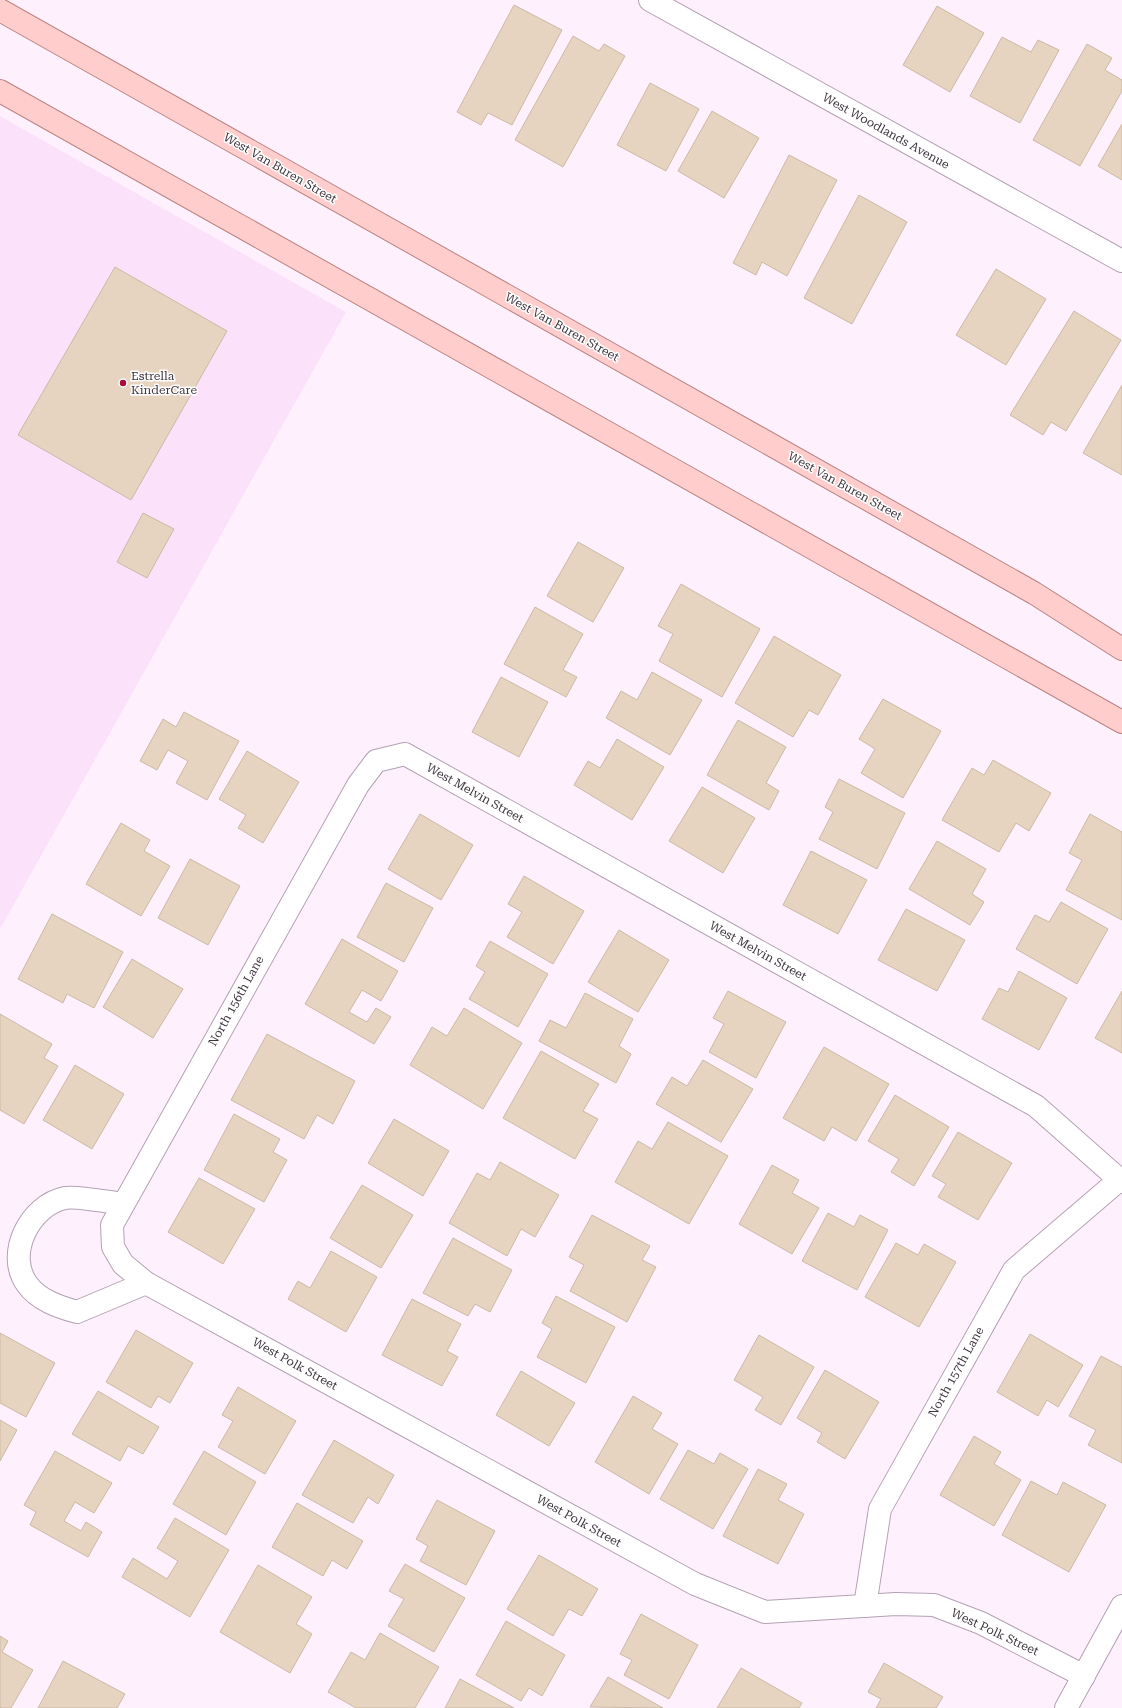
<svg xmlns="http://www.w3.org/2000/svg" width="1122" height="1708" font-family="'Roboto Serif',serif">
  <rect width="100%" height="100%" fill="#fef1fd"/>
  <!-- built -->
  <polygon fill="#fce1fb" points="0,116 346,312 0,929"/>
  <!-- building -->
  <g fill="#e7d4c0" stroke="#ccb9a6">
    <polygon points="514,5 562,30 512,125 488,113 481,125 457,112"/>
    <polygon points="937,6 984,33 950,92 903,65"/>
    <polygon points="573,36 599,51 604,44 625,56 563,167 515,140"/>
    <polygon points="1002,37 1031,52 1038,40 1059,50 1020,123 970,96"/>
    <polygon points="1087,44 1112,58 1105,70 1122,80 1122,91 1080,166 1033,140"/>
    <polygon points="650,83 699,109 666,171 617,145"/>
    <polygon points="712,111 759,138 724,198 678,171"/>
    <polygon points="1122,124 1122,180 1098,166"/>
    <polygon points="789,155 837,180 787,276 762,262 756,275 733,263"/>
    <polygon points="859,195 907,222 852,324 804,298"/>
    <polygon points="115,267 227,331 131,500 18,435"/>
    <polygon points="996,269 1046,299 1006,365 956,335"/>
    <polygon points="1074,311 1121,340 1066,431 1051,422 1043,435 1010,415"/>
    <polygon points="1122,385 1122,475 1083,453"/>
    <polygon points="143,513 174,529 147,578 117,562"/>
    <polygon points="578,542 624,568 593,622 547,596"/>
    <polygon points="681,584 760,629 722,697 659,661 673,634 658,626"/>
    <polygon points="535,607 583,634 563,670 577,677 566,697 504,664"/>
    <polygon points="774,636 841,675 818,715 809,710 793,737 735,703"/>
    <polygon points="652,672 702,700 670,755 606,718 621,691 637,700"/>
    <polygon points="501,677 548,702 519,757 472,732"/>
    <polygon points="883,699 941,731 903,798 861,773 875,749 859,739"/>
    <polygon points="184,712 239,741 207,800 176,783 188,761 168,750 157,770 140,761 163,719 176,727"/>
    <polygon points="738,720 786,747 766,783 779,791 769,810 707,775"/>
    <polygon points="617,739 664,767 632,820 574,785 588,761 600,768"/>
    <polygon points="247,751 299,782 263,843 238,828 246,815 219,799"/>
    <polygon points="993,760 1051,793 1029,831 1016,823 999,852 942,820 972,768 984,775"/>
    <polygon points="839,779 905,813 877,869 819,839 833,812 825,807"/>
    <polygon points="702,787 755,818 723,873 669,841"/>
    <polygon points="420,814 473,845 441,900 388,869"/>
    <polygon points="1090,814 1122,832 1122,920 1066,890 1082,860 1069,853"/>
    <polygon points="121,823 150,840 144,851 170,866 141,916 86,884"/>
    <polygon points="937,841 986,869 972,894 984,902 970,925 909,889"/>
    <polygon points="811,851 867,880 838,934 783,905"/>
    <polygon points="190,859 240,886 208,945 158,918"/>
    <polygon points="524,876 584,911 553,964 507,937 522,912 508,904"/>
    <polygon points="386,883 433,908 404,962 357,937"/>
    <polygon points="1061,902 1108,929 1077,984 1016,949 1035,915 1049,922"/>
    <polygon points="906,909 965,940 937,991 878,960"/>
    <polygon points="52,914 123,952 94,1008 67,994 63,1003 18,979"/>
    <polygon points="619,930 669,960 638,1012 588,982"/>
    <polygon points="342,939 398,971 381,1001 362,990 349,1012 367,1022 376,1008 391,1017 374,1044 305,1004"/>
    <polygon points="490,941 548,974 518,1027 469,999 485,972 476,966"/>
    <polygon points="132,959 183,989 153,1038 103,1007"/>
    <polygon points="1019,971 1067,998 1039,1050 982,1019 999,988 1008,992"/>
    <polygon points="728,991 786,1022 756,1078 709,1052 724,1024 713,1018"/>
    <polygon points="1122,991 1122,1053 1095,1038"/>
    <polygon points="585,993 633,1019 619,1046 631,1054 616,1083 539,1041 550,1020 566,1028"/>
    <polygon points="464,1008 522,1043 483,1109 410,1065 432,1027 447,1036"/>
    <polygon points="0,1014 52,1044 44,1058 58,1066 24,1124 0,1110"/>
    <polygon points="267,1034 355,1081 333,1124 317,1115 304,1139 231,1100"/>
    <polygon points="824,1047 889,1084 856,1141 832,1127 824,1141 783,1118"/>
    <polygon points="541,1051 599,1084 583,1111 598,1119 575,1159 503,1118"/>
    <polygon points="703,1060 753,1089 721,1142 656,1104 672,1077 687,1086"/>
    <polygon points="75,1065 124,1094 92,1149 43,1120"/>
    <polygon points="895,1095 949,1127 914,1186 891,1172 899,1159 868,1141"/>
    <polygon points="234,1114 280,1139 273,1152 287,1160 264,1202 204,1170"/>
    <polygon points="394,1119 449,1151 423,1196 368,1163"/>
    <polygon points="668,1122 728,1156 689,1224 615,1182 638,1141 652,1149"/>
    <polygon points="958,1132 1012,1163 978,1220 938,1197 946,1184 932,1176"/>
    <polygon points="500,1162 559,1195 535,1237 521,1229 507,1256 449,1223 477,1173 490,1180"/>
    <polygon points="772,1165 799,1180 792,1193 819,1208 792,1254 739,1224"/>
    <polygon points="199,1178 255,1209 223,1264 168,1232"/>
    <polygon points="362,1185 413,1215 381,1268 330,1238"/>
    <polygon points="828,1213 854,1227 860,1215 888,1230 857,1290 802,1261"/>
    <polygon points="592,1215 650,1246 642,1260 656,1267 627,1322 570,1291 584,1265 569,1257"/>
    <polygon points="453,1238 512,1270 490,1312 475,1304 468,1316 423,1293"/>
    <polygon points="896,1243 918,1255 924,1244 956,1262 919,1327 865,1297"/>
    <polygon points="331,1251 377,1277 346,1332 288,1299 298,1281 310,1288"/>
    <polygon points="556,1296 615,1327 586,1383 537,1357 552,1329 542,1323"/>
    <polygon points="412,1299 461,1324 447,1351 458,1357 442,1386 382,1355"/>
    <polygon points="136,1330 193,1363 170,1403 158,1396 151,1408 106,1382"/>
    <polygon points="0,1333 55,1363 26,1417 0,1403"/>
    <polygon points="1030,1334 1083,1365 1058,1407 1047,1400 1038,1416 997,1392"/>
    <polygon points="759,1335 814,1367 781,1425 755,1410 763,1397 734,1380"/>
    <polygon points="1101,1356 1122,1367 1122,1463 1088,1445 1096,1430 1069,1416"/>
    <polygon points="825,1370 879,1402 845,1459 817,1442 822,1433 797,1418"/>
    <polygon points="521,1371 575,1403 549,1446 496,1415"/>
    <polygon points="238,1387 296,1421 265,1474 218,1447 233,1421 222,1415"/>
    <polygon points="98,1391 159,1427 143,1454 128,1446 120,1461 72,1434"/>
    <polygon points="633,1396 662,1413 652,1429 678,1444 649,1494 595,1462"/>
    <polygon points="0,1420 17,1430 0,1461"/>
    <polygon points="974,1436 1001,1452 994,1464 1021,1480 994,1526 940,1495"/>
    <polygon points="334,1440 394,1475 378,1504 368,1497 353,1523 302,1495"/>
    <polygon points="688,1450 714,1464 720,1453 748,1469 713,1529 660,1499"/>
    <polygon points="55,1451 112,1483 94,1513 75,1502 64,1521 81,1531 86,1522 102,1532 88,1557 30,1525 36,1512 24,1505"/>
    <polygon points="204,1451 256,1482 226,1535 173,1504"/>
    <polygon points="758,1469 787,1484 778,1500 804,1514 778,1564 723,1536"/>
    <polygon points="1031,1481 1057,1495 1063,1482 1106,1505 1069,1572 1002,1535"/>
    <polygon points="437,1500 495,1531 466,1585 420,1561 428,1546 416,1539"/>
    <polygon points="297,1503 363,1541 347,1569 332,1560 323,1576 272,1547"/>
    <polygon points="175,1518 229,1550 190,1617 122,1577 133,1558 167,1579 178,1561 157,1548"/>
    <polygon points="539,1555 598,1589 582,1616 569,1609 553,1636 507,1609"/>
    <polygon points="405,1564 465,1598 434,1652 388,1626 404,1599 389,1591"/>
    <polygon points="258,1565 312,1597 296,1624 312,1634 290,1673 220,1632"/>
    <polygon points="641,1614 698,1645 669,1699 624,1675 632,1660 620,1654"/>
    <polygon points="506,1621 565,1655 542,1696 529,1688 521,1701 476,1675"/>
    <polygon points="380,1633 439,1667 415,1708 356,1708 328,1692 351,1652 365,1660"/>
    <polygon points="0,1636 8,1641 2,1652 33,1670 11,1708 0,1708"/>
    <polygon points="63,1661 125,1694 117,1708 38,1708"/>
    <polygon points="884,1663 943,1697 936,1708 876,1708 881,1699 868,1692"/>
    <polygon points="741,1668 802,1703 799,1708 717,1708"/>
    <polygon points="608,1677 663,1708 590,1707"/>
    <polygon points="460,1679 514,1708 445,1708"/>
  </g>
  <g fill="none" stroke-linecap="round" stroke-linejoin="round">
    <defs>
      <g id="minor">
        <polyline points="650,0 1122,261"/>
        <path d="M123 1204C110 1202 75 1196 65 1198 30 1205 5 1254 27 1284 38 1300 59 1307 77 1312L146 1283"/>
        <polyline points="865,1606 880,1509 1014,1270 1119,1180"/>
        <polyline points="1084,1676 981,1623 934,1605 896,1604 765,1612 695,1584 146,1283 123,1264 113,1247 112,1225 358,785 376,761 405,754 1036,1106 1122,1182"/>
        <polyline points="1066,1708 1122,1606"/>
      </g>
      <g id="major">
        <polyline points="0,10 1034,593 1122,649"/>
        <polyline points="0,91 1122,722"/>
      </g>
    </defs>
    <!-- minor casing -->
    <use href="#minor" stroke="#b4a1b3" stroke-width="24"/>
    <!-- major casing -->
    <use href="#major" stroke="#bb8383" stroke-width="24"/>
    <!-- minor -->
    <use href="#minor" stroke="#fff" stroke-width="22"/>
    <!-- major -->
    <use href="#major" stroke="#ffcdcb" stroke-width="22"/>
  </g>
  <!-- markers -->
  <circle fill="#a70f3c" stroke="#fff" stroke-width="1.5" cx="123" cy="383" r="4"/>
  <g text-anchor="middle" stroke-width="3" stroke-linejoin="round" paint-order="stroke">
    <!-- street labels -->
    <g font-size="12" fill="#3e363e" stroke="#fff">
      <text transform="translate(886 131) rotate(29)" y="4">West Woodlands Avenue</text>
      <text transform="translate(280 168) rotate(30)" y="4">West Van Buren Street</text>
      <text transform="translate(562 327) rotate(29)" y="4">West Van Buren Street</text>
      <text transform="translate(845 486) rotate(29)" y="4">West Van Buren Street</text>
      <text transform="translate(475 793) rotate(29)" y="4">West Melvin Street</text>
      <text transform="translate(758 951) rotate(29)" y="4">West Melvin Street</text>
      <text transform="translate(236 1001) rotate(-61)" y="4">North 156th Lane</text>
      <text transform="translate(295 1364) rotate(29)" y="4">West Polk Street</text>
      <text transform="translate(956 1372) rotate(-61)" y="4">North 157th Lane</text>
      <text transform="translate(579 1521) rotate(29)" y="4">West Polk Street</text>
      <text transform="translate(995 1632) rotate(25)" y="4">West Polk Street</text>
    </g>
    <!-- poi labels -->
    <g font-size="12" fill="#3e363e" stroke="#fff" text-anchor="start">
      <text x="131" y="380">Estrella<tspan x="131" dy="14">KinderCare</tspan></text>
    </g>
  </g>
</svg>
